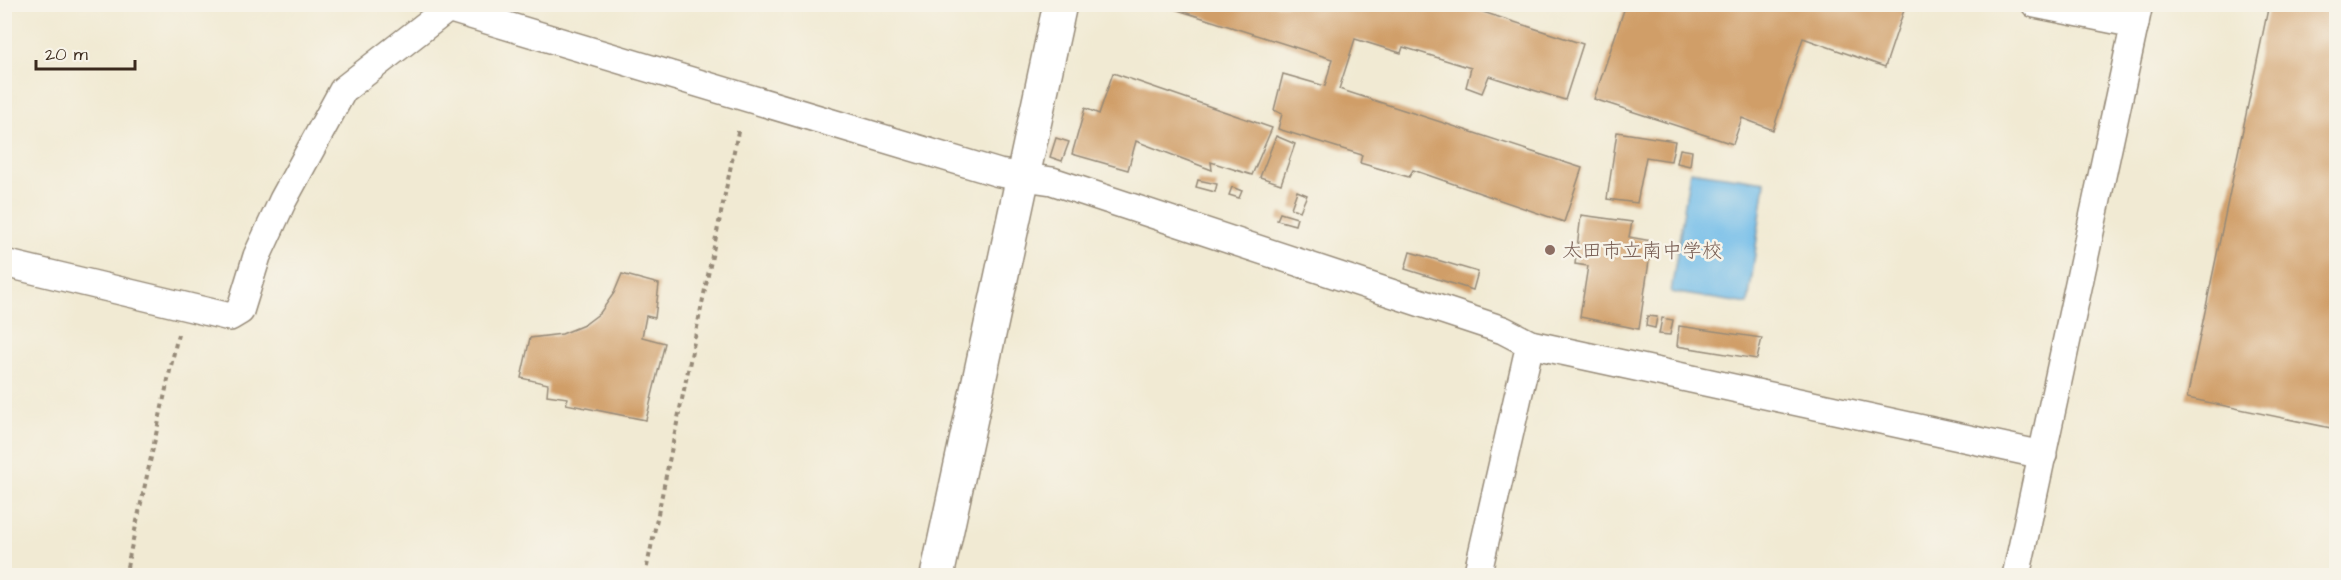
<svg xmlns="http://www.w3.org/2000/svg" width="2341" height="580" font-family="'Architects Daughter','Klee One',sans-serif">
  <rect width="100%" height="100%" fill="#f7f3e8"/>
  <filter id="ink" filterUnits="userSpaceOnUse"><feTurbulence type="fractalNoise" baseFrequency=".0167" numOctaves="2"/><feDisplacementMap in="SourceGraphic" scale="12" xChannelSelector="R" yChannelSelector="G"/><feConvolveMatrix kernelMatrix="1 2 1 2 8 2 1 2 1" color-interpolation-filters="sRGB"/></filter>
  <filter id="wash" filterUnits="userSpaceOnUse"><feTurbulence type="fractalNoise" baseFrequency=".008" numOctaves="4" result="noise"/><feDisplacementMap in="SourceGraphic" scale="24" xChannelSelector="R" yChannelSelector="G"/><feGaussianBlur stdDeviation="1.35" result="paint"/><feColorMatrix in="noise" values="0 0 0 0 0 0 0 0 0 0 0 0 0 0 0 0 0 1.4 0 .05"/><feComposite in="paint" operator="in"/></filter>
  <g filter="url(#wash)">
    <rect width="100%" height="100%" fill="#f1ead3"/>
    <!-- water -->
    <polygon fill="#6fbce9" stroke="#557384" stroke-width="1.5" points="1690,171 1765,182 1748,304 1671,292"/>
    <g id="blocks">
      <!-- building -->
      <g fill="#d09e68">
        <polygon points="1626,4 1906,4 1885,67 1803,38 1773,130 1742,118 1733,144 1594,99"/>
        <polygon points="2269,4 2336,4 2336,429 2187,398"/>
        <polygon points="1162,5 1461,5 1583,44 1565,100 1489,76 1482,93 1466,87 1471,68 1403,47 1401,53 1355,39 1339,89 1582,168 1564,222 1413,170 1409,177 1360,163 1362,155 1278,129 1282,114 1274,110 1283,74 1325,86 1332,59"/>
        <polygon points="1113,73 1272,128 1252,175 1211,162 1212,170 1136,141 1128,170 1072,154 1085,108 1099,114"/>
        <polygon points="1617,132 1675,141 1671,161 1646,157 1637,203 1607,199"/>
        <polygon points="1276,136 1295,144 1281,184 1260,177"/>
        <polygon points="1056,138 1069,142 1062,161 1050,157"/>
        <polygon points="1680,149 1692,151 1690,166 1677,163"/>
        <polygon points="1198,180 1217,184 1215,192 1196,187"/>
        <polygon points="1232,187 1242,191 1239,198 1229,195"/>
        <polygon points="1297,191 1307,195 1300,211 1291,208"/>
        <polygon points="1280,213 1297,218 1295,225 1277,220"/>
        <polygon points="1581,215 1632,222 1629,237 1652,241 1639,329 1580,317 1588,266 1575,264"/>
        <polygon points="1410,252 1478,272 1473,290 1405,269"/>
        <polygon points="622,274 659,284 655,318 646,316 642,337 665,343 646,420 566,404 568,398 547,395 548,384 521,378 530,338 562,334 584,325 600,313 614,293"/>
        <polygon points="1647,316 1657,317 1655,328 1646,326"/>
        <polygon points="1662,318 1673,320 1670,335 1659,334"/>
        <polygon points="1679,326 1762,338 1757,359 1677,346"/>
      </g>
    </g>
  </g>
  <g filter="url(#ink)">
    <use href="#blocks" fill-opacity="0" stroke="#968a78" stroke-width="1.5"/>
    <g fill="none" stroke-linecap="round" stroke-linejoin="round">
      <defs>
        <g id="street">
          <polyline points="434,4 999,173 1052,181 1503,330 1530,344 2043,455"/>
          <polyline points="2035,4 2135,24"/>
          <polyline points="4,263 230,317 240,311 257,256 283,200 343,90 447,9 449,4"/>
          <polyline points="1477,576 1530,344"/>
          <polyline points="2016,576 2139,4"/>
        </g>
        <polyline id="secondary" points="937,576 1060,4"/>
      </defs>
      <!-- street casing -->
      <use href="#street" stroke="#968a78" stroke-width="30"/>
      <!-- secondary casing -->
      <use href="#secondary" stroke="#968a78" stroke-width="36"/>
      <!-- path -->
      <g stroke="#968a78" stroke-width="4" stroke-dasharray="4.5 4.5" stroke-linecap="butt">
        <polyline points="125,576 178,334"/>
        <polyline points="645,576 739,127"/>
      </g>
      <!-- street -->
      <use href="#street" stroke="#fff" stroke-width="27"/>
      <!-- secondary -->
      <use href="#secondary" stroke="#fff" stroke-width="33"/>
    </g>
  </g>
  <!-- markers -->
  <circle fill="#8d6e63" stroke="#f7f3e8" stroke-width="2" cx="1550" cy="250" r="6"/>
  <g text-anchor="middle" stroke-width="5" stroke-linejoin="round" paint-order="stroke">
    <!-- education labels -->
    <g font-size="20" fill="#785e54" stroke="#f7f3e8" text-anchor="start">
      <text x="1562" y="257">太田市立南中学校</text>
    </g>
  </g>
  <!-- margin -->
  <rect width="2341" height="580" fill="none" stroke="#f7f3e8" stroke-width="24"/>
  <!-- scale -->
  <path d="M36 60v9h99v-9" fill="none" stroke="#3b2a1e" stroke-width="3"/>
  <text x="45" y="60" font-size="18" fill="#3b2a1e" stroke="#f7f3e8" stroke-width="4.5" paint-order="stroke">20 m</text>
</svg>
